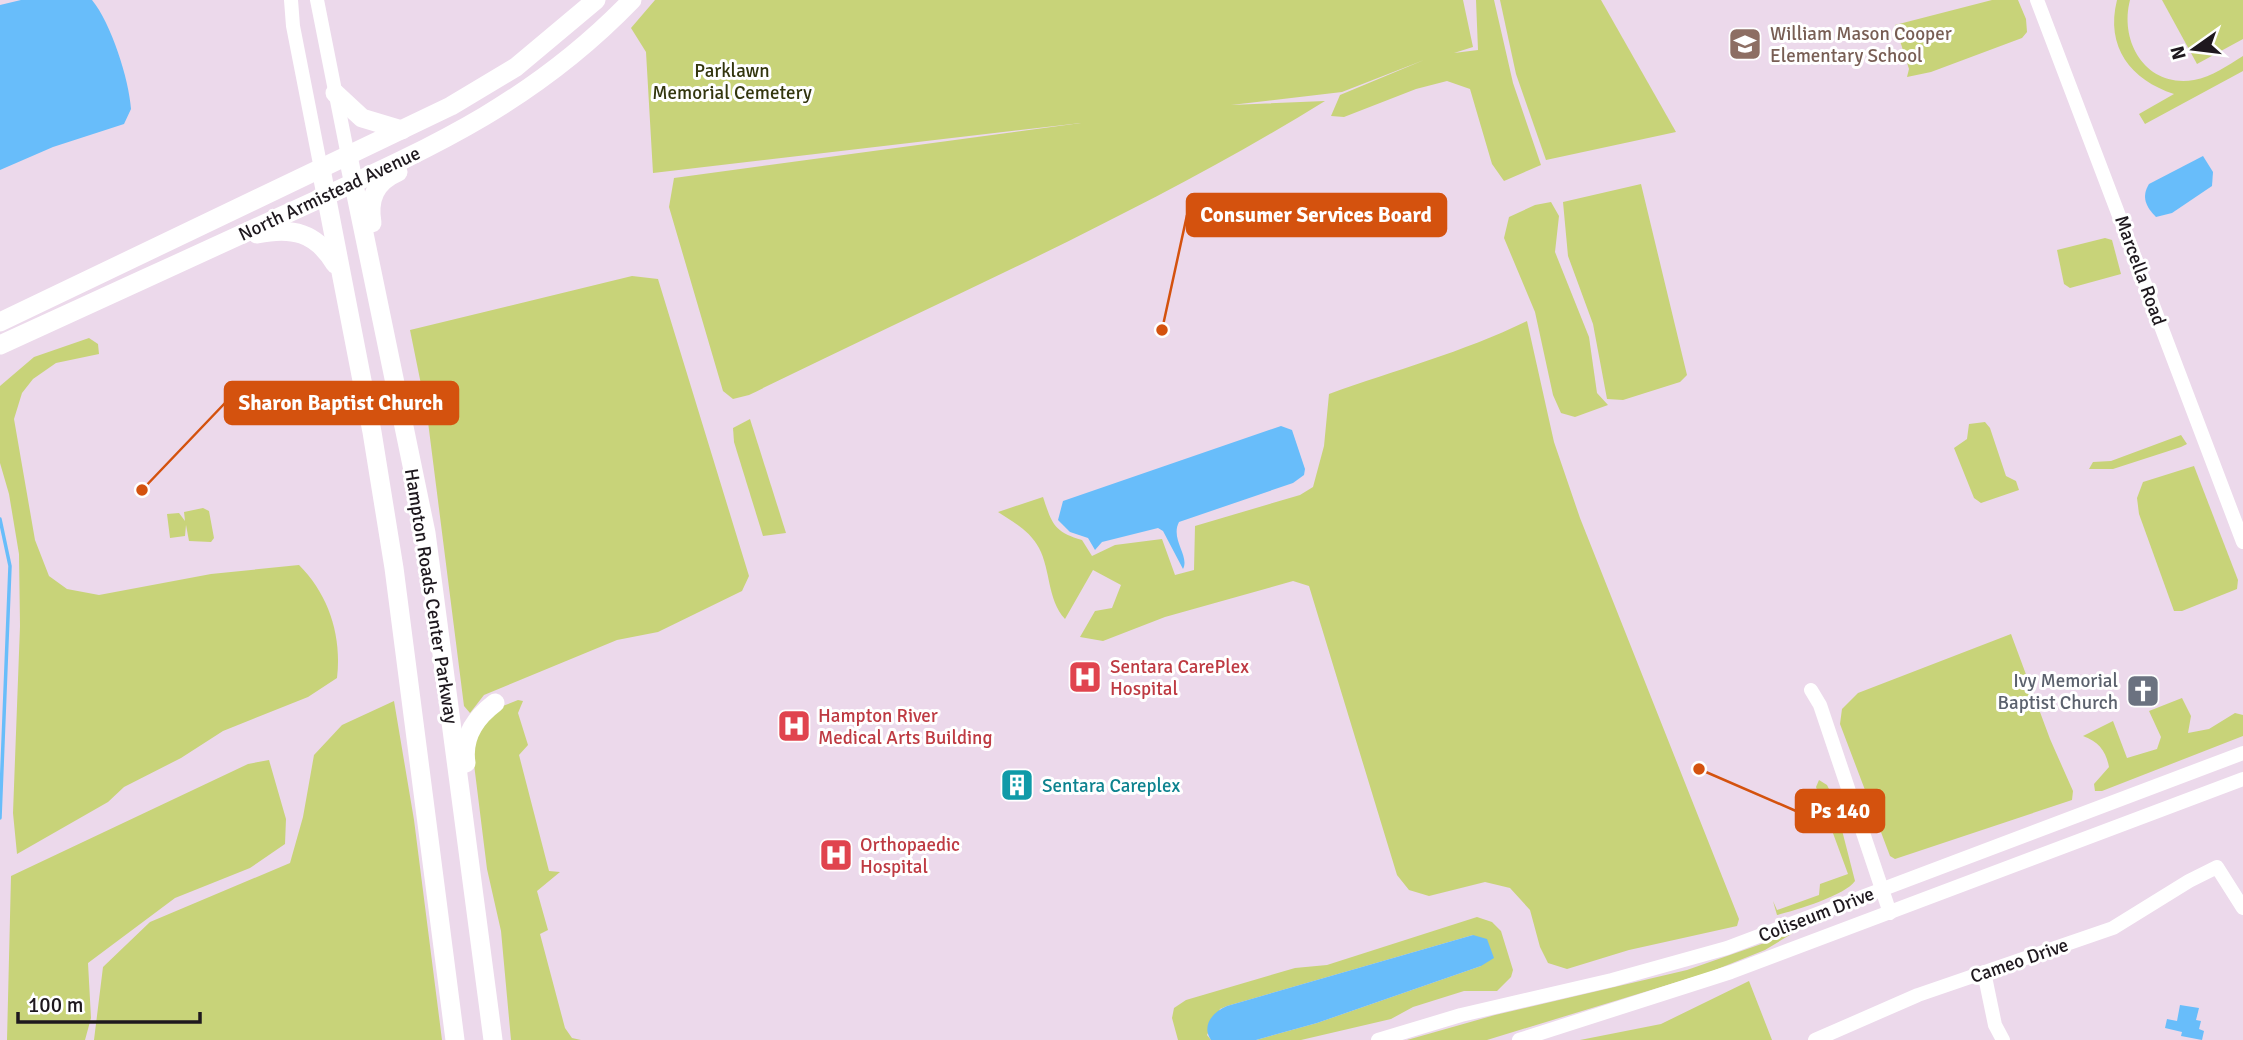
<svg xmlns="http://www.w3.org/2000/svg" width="2243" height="1040" font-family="Signika,sans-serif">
  <rect width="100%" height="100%" fill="#ecd9eb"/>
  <!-- green -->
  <g fill="#c8d379">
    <path d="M655 0H1463L1473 47 1454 53 1478 50 1476 0H1494L1513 83 1541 165 1504 181 1492 164 1470 89 1447 81 1416 89 1344 117 1331 116 1340 95 1424 60 1342 92 1231 105 1325 101C1142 214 942 300 749 395L733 399 723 391 669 207 674 178 1081 123 653 173 646 52 631 28Z"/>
    <polygon points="1500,0 1601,0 1676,132 1546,160 1516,74"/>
    <polygon points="1992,0 2018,0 2026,19 2027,32 2022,38 1931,72 1907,77 1909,69 1895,25"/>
    <path d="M2117 0H2130C2119 42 2146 88 2194 80 2212 77 2228 65 2243 56V71L2145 124 2139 114 2174 94C2131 80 2105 47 2117 0Z"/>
    <polygon points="2162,0 2243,0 2243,39 2197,64"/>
    <polygon points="1641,184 1687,375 1680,382 1623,400 1607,399 1593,324 1568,256 1563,202"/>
    <polygon points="1551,202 1559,216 1555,252 1589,337 1597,393 1608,405 1575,417 1561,413 1553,395 1535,312 1504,238 1509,217 1535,205"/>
    <polygon points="2105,238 2112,240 2121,274 2070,288 2064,284 2057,250"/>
    <polygon points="632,276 658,279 749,576 742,591 658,632 617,640 484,695 470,713 464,706 427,414 410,330"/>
    <path d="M1527 321 1554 442 1580 518 1739 919 1737 926 1629 950 1567 969 1548 963 1540 947 1530 910 1510 888 1485 882 1429 896 1409 890 1397 875 1309 586 1293 581 1165 617 1103 641 1080 637 1095 611 1112 608 1121 585 1093 570 1065 619C1047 599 1051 571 1039 548 1030 531 1013 522 998 512L1043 497C1052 524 1054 532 1082 540L1092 556 1115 545 1162 539 1175 575 1194 570 1195 526 1300 495 1313 487 1324 446 1329 394C1395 370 1464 352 1527 321Z"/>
    <path d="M89 338 98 344 99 354 56 363 33 379 22 393 14 419 35 540 49 576 67 589 99 595 211 574 299 565C329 595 342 636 337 678L308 697 223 731 181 758 124 787 108 802 17 854 13 813 20 626 19 554 9 494 0 463V386L34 357Z"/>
    <polygon points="750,419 786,533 763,536 734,442 733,428"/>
    <polygon points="1985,422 1990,428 2006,476 2016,481 2019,490 1981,503 1974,498 1954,448 1967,439 1969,424"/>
    <polygon points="2181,435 2187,444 2181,447 2113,469 2089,469 2093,462 2111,461"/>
    <polygon points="2194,466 2238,580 2237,589 2182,611 2174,611 2139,514 2137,498 2143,482"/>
    <polygon points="203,508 209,511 214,538 211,542 189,541 186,525 185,536 170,538 167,514 179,513 185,521 184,512"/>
    <polygon points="2011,634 2050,739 2073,791 2072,800 1895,859 1890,856 1840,724 1842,709 1858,693"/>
    <path d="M2182 698 2191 716 2188 733 2209 729 2235 713 2243 715V736L2102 791H2095L2094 784 2109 767C2106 751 2099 742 2083 736L2113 721 2127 758 2157 749 2161 737 2149 711Z"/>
    <polygon points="518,700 523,701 518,713 528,745 519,755 549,871 560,872 537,891 548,930 540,934 565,1028 572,1038 581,1040 511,1040 501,931 487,869 472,748 484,723 503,706"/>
    <polygon points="394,701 414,820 442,1040 94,1040 103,967 150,922 290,863 303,817 314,755 342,725"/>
    <polygon points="269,760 286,819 285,844 250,868 175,898 88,963 91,1018 85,1040 7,1040 11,876 248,764"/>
    <path d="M1819 780 1827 785 1834 799 1855 881C1846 895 1794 911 1777 915L1773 901 1777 910 1819 895 1820 884 1848 874 1816 787Z"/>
    <polygon points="1477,917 1492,922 1501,931 1513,970 1511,977 1497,991 1464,991 1413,1007 1391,1019 1301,1040 1256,1040 1317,1023 1481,966 1473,935 1227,1006 1220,1009 1207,1035 1211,1040 1178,1040 1172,1018 1174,1008 1186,1000 1295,968 1327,965"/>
    <polygon points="1793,933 1765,950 1710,972 1487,1040 1407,1040 1495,1015 1687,970"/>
    <polygon points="1749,981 1772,1040 1580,1040 1661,1024"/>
  </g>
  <!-- water -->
  <g fill="#68bdfa">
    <path d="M21 0H92C111 23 129 79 131 109L124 124 53 147 0 170V5Z"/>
    <path d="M2203 156 2213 172 2212 186 2172 213 2156 217C2146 207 2141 197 2149 184Z"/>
    <path d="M1281 426 1292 430 1305 469 1304 475 1293 483 1179 522C1170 539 1190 556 1183 569L1163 531 1158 528 1102 542 1095 550 1088 538 1070 532 1058 520 1063 501Z"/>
    <path d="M1473 935 1487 939 1494 958 1481 966 1317 1023 1256 1040H1211C1201 1025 1213 1012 1227 1006Z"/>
    <polygon points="2180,1005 2199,1008 2196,1020 2201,1021 2199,1029 2204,1031 2202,1040 2181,1036 2182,1032 2165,1028 2167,1019 2177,1021"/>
  </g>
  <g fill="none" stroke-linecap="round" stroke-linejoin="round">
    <!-- stream -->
    <polyline stroke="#68bdfa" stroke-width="3.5" points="0,519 10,566 0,818"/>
    <!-- minor -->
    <g stroke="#fff" stroke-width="14">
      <polyline points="291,0 293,26 321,169"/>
      <polyline points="317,0 348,156"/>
      <polyline points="2037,0 2243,542"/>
      <polyline points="1811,690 1820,705 1890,913"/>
      <polyline points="1984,972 1995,1025 2003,1040"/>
      <polyline points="1378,1040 1461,1015 1612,980 1727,948 2243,753"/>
      <polyline points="1519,1040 1731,972 2243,779"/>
      <polyline points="1815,1040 1918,995 2113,928 2189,881 2217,867 2243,908"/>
    </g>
    <!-- major -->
    <g stroke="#fff" stroke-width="19">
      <polyline points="335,93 362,118 402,130"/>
      <polyline points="348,156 426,533 493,1040"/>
      <polyline points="321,169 372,432 394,568 455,1040"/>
      <path d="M372 223C368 199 375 182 398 172"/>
      <path d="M257 234C292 227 316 232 335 264"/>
      <polyline points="0,322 451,106 516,67 596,0"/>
      <path d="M0 345C95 302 189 258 284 215 418 153 527 109 632 0"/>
      <path d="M466 763C462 737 475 718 495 703"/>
    </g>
  </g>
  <!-- icons -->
  <defs>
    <symbol id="school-square" viewBox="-11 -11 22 22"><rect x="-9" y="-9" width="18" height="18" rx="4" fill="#8d6e63" stroke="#fff"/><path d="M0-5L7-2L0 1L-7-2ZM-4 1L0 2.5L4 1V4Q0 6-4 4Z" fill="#fff"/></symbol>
    <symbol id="hospital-square" viewBox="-11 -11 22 22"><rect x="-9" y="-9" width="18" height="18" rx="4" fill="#e0444e" stroke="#fff"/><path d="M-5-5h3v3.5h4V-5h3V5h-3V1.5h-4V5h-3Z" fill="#fff"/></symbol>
    <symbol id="church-square" viewBox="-11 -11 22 22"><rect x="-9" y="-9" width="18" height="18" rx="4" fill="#6b7280" stroke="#fff"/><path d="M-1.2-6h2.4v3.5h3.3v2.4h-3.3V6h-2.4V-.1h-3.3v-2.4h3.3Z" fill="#fff"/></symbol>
    <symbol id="building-square" viewBox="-11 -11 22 22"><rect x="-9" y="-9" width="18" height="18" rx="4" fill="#0f9aa8" stroke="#fff"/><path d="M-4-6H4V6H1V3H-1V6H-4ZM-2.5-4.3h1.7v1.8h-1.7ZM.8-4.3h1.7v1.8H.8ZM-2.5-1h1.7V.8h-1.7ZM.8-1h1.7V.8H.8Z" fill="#fff"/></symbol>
  </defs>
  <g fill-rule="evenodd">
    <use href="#school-square" x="1726" y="25" width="38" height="38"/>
    <use href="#hospital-square" x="1066" y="658" width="38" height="38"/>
    <use href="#church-square" x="2124" y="672" width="38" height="38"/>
    <use href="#hospital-square" x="775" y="707" width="38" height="38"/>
    <use href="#building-square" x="998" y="766" width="38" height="38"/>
    <use href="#hospital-square" x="817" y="836" width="38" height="38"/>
  </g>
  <g text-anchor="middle" stroke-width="6" stroke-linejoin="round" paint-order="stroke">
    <!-- education labels -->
    <g font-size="19" fill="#785e54" stroke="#fff" text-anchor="start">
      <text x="1770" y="40">William Mason Cooper<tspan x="1770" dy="22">Elementary School</tspan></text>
    </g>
    <!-- park labels -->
    <g font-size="19" fill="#33360e" stroke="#fff">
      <text x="732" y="77">Parklawn<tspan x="732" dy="22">Memorial Cemetery</tspan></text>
    </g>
    <!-- street labels -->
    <g font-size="19" fill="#1e181e" stroke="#fff">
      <text transform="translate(329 193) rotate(-25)" y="7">North Armistead Avenue</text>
      <text transform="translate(2141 270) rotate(70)" y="7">Marcella Road</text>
      <text transform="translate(432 596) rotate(81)" y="7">Hampton Roads Center Parkway</text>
      <text transform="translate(1816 914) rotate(-21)" y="7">Coliseum Drive</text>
      <text transform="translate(2019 960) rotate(-19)" y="7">Cameo Drive</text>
    </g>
    <!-- health labels -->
    <g font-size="19" fill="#be3a42" stroke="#fff" text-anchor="start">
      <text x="1110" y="673">Sentara CarePlex<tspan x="1110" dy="22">Hospital</tspan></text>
      <text x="818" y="722">Hampton River<tspan x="818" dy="22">Medical Arts Building</tspan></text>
      <text x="860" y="851">Orthopaedic<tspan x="860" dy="22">Hospital</tspan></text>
    </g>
    <!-- worship labels -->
    <g font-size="19" fill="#5b616d" stroke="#fff" text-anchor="end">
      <text x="2118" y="687">Ivy Memorial<tspan x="2118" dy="22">Baptist Church</tspan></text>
    </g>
    <!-- culture labels -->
    <g font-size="19" fill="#0d838f" stroke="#fff" text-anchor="start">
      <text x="1042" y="792">Sentara Careplex</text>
    </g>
  </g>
  <!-- callouts -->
  <path fill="none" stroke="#d4520e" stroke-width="2.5" d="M1162 330L1187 215M142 490L225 403M1699 769L1796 811"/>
  <g fill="#d4520e" stroke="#fff" stroke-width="2.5">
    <circle cx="1162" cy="330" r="7"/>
    <circle cx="142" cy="490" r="7"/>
    <circle cx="1699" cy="769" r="7"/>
  </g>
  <g fill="#d4520e" stroke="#d4520e" stroke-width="2.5">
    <rect x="1187" y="194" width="259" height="42" rx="7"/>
    <rect x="225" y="382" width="233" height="42" rx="7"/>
    <rect x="1796" y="790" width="88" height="42" rx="7"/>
  </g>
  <g font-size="21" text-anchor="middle" font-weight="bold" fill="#fff">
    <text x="1316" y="222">Consumer Services Board</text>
    <text x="341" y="410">Sharon Baptist Church</text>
    <text x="1840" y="818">Ps 140</text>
  </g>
  <!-- north arrow -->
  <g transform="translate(2194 49) rotate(256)" stroke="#ffffff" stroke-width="5" paint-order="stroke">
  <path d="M0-5L12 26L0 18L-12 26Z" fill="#1e181e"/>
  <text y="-10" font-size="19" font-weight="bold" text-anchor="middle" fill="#1e181e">N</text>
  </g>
  <!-- scale -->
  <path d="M18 1012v10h182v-10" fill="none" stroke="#1e181e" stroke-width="3.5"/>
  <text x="28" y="1012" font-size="21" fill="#1e181e" stroke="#ffffff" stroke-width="5" paint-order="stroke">100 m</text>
</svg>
